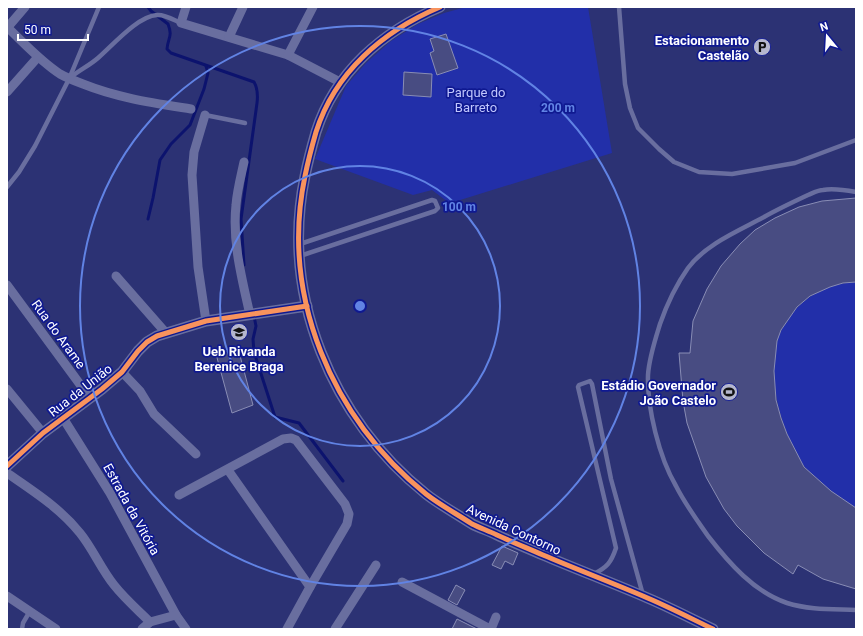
<svg xmlns="http://www.w3.org/2000/svg" width="863" height="636" font-family="Roboto,sans-serif">
  <rect width="100%" height="100%" fill="#2c3274"/>
  <!-- green -->
  <g fill="#222fa9">
    <polygon points="466,7 588,7 612,153 457,201 448,202 432,190 413,195 315,159 346,86 366,63 391,41 418,24 444,13"/>
    <path d="M856 282V508C838 498 816 484 804 466 800 462 798 456 795 450 778 418 769 379 777 342 778 335 782 329 786 323 801 297 826 284 856 282Z"/>
  </g>
  <g fill="none" stroke-linecap="round" stroke-linejoin="round">
    <!-- stream -->
    <g stroke="#0c136e" stroke-width="3">
      <path d="M148 7 151 11 168 24C173 37 168 37 167 49L171 53 254 82C258 89 258 95 257 103L241 219 244 265"/>
      <polyline points="148,219 153,198 160,160 171,144 190,125 204,89 208,73 206,66"/>
      <polyline points="254,316 256,326 253,339 254,352 275,417 299,423 343,481"/>
    </g>
  </g>
  <!-- building -->
  <g fill="#484c82" stroke="#898db5">
    <polygon points="446,34 458,68 437,75 430,53 434,51 430,39"/>
    <polygon points="404,72 432,74 431,97 403,95"/>
    <polygon points="856,198 856,282 843,283 830,287 810,296 797,307 781,330 777,341 774,371 776,400 781,418 787,434 804,467 831,491 856,508 856,589 823,579 798,565 793,574 764,553 737,526 724,509 706,477 687,423 683,401 679,353 690,353 693,321 707,289 721,266 740,244 755,230 775,218 799,207 822,201"/>
    <polygon points="238,348 253,405 232,413 216,354"/>
    <polygon points="502,546 518,553 513,565 505,561 501,569 492,565"/>
    <polygon points="456,585 465,590 457,605 448,600"/>
    <polygon points="457,619 477,629 452,629"/>
  </g>
  <g fill="none" stroke-linecap="round" stroke-linejoin="round">
    <!-- service -->
    <g stroke="#696e9f" stroke-width="4.5">
      <polyline points="619,7 625,84 630,108 638,128 659,149 674,162 699,172 732,174 795,163 856,140"/>
      <path d="M71 77C80 70 90 65 98 58 113 45 138 16 157 15 164 14 174 20 181 23"/>
      <polyline points="205,115 245,123"/>
      <polyline points="7,187 19,172 35,146 69,79 99,7"/>
      <path d="M856 192C845 190 834 188 823 190 818 190 813 193 808 195 793 202 778 209 764 217 738 231 706 244 688 268 676 285 667 304 660 324 655 340 649 358 648 375 647 408 659 457 676 486 685 504 697 520 708 536 729 563 754 592 787 603 809 610 833 609 856 610"/>
      <polyline points="300,244 432,200 435,201 438,208 435,211 300,256"/>
      <path d="M594 574C607 567 611 563 616 548L578 387 579 385 590 381 592 384 611 479 643 595"/>
      <polyline points="22,629 23,623 30,611"/>
    </g>
    <!-- minor -->
    <g stroke="#696e9f" stroke-width="9">
      <polyline points="186,7 181,23 288,55 340,82"/>
      <path d="M7 27C24 43 40 61 60 74 67 78 75 81 83 84 118 98 154 103 191 109"/>
      <polyline points="7,28 25,7"/>
      <polyline points="229,37 243,7"/>
      <polyline points="288,55 313,7"/>
      <polyline points="7,92 38,57"/>
      <polyline points="205,115 194,152 192,175 198,267 206,321"/>
      <path d="M244 162C241 176 237 191 236 205 232 242 242 279 250 315"/>
      <polyline points="116,276 166,333"/>
      <polyline points="7,285 90,398"/>
      <polyline points="122,372 140,391 154,414 196,454"/>
      <polyline points="7,389 43,433"/>
      <polyline points="63,418 110,493 176,615 186,629"/>
      <polyline points="228,470 310,587 287,629"/>
      <path d="M7 473C33 491 60 508 80 533 93 549 101 569 114 585 125 599 138 610 150 622"/>
      <polyline points="179,495 283,439 291,438 296,440 345,504 349,514 347,524 310,587"/>
      <polyline points="402,582 490,629"/>
      <polyline points="7,596 56,629"/>
      <polyline points="142,629 150,622 176,615"/>
      <polyline points="335,629 376,565"/>
      <polyline points="491,629 496,617"/>
    </g>
    <!-- tertiary -->
    <g stroke="#696e9f" stroke-width="11">
      <path d="M440 7C383 31 335 72 316 132 312 146 308 161 305 176 280 296 332 419 426 494 440 505 457 514 472 524 480 528 489 531 497 535 512 542 527 548 543 555 576 569 610 582 643 596 667 606 690 618 713 629"/>
      <polyline points="7,466 43,433 102,389 122,372 138,351 147,342 157,336 206,321 307,306"/>
    </g>
    <defs>
      <g id="cycleway">
        <path d="M440 7C383 31 335 72 316 132 312 146 308 161 305 176 280 296 332 419 426 494 440 505 457 514 472 524 480 528 489 531 497 535 512 542 527 548 543 555 576 569 610 582 643 596 667 606 690 618 713 629"/>
        <polyline points="7,466 43,433 102,389 122,372 138,351 147,342 157,336 206,321 307,306"/>
      </g>
    </defs>
    <!-- cycleway casing -->
    <use href="#cycleway" stroke="#0f1991" stroke-width="8"/>
    <!-- cycleway -->
    <use href="#cycleway" stroke="#f8935d" stroke-width="5"/>
  </g>
  <!-- distance rings -->
  <g fill="none" stroke="#6183e4" stroke-width="2">
    <circle cx="360" cy="306" r="140"/>
    <circle cx="360" cy="306" r="280"/>
  </g>
  <!-- icons -->
  <defs>
    <symbol id="parking-disc" viewBox="-11 -11 22 22"><circle r="9.5" fill="#b5b7ce" stroke="#0f1991"/><path d="M-3.5-5.5H1a3.5 3.5 0 0 1 0 7H-1V5.5H-3.5ZM-1-3.4V-.6H.8a1.4 1.4 0 0 0 0-2.8Z" fill="#111"/></symbol>
    <symbol id="school-disc" viewBox="-11 -11 22 22"><circle r="9.5" fill="#b5b7ce" stroke="#0f1991"/><path d="M0-5L7-2L0 1L-7-2ZM-4 1L0 2.5L4 1V4Q0 6-4 4Z" fill="#111"/></symbol>
    <symbol id="stadium-disc" viewBox="-11 -11 22 22"><circle r="9.5" fill="#b5b7ce" stroke="#0f1991"/><path d="M0-5a6.5 5 0 1 0 0 10a6.5 5 0 1 0 0-10ZM-3.5-1.8h7v3.6h-7Z" fill="#111"/></symbol>
  </defs>
  <g fill-rule="evenodd">
    <use href="#parking-disc" x="752" y="37" width="20" height="20"/>
    <use href="#school-disc" x="229" y="322" width="20" height="20"/>
    <use href="#stadium-disc" x="719" y="382" width="20" height="20"/>
  </g>
  <g text-anchor="middle" stroke-width="3.5" stroke-linejoin="round" paint-order="stroke">
    <!-- poi labels -->
    <g font-size="13" font-weight="bold" fill="#fff" stroke="#0f1991" text-anchor="end">
      <text x="749" y="45">Estacionamento<tspan x="749" dy="15">Castelão</tspan></text>
      <text x="239" y="356" text-anchor="middle">Ueb Rivanda<tspan x="239" dy="15">Berenice Braga</tspan></text>
      <text x="716" y="390">Estádio Governador<tspan x="716" dy="15">João Castelo</tspan></text>
    </g>
    <!-- park labels -->
    <g font-size="13" fill="#c1c7fe" stroke="#0f1991">
      <text x="476" y="97">Parque do<tspan x="476" dy="15">Barreto</tspan></text>
    </g>
    <!-- street labels -->
    <g font-size="13" fill="#fff" stroke="#0f1991">
      <text transform="translate(59 334) rotate(54)" y="5">Rua do Arame</text>
      <text transform="translate(80 390) rotate(-38)" y="5">Rua da União</text>
      <text transform="translate(132 509) rotate(61)" y="5">Estrada da Vitória</text>
      <text transform="translate(514 529) rotate(25)" y="5">Avenida Contorno</text>
    </g>
  </g>
  <circle cx="360" cy="306" r="6" fill="#6183e4" stroke="#0f1991" stroke-width="2"/>
  <g font-size="12" text-anchor="middle" font-weight="bold" fill="#6183e4" stroke="#0f1991" stroke-width="3.5" stroke-linejoin="round" paint-order="stroke">
    <text x="558" y="112">200 m</text>
    <text x="459" y="211">100 m</text>
  </g>
  <!-- border -->
  <rect width="863" height="636" fill="none" stroke="#ffffff" stroke-width="16"/>
  <!-- north arrow -->
  <g transform="translate(827 36) rotate(342)" stroke="#0f1991" stroke-width="3" paint-order="stroke">
  <path d="M0-3L7 15L0 10L-7 15Z" fill="#ffffff"/>
  <text y="-6" font-size="11" font-weight="bold" text-anchor="middle" fill="#ffffff">N</text>
  </g>
  <!-- scale -->
  <path d="M18 34v6h70v-6" fill="none" stroke="#ffffff" stroke-width="2"/>
  <text x="24" y="34" font-size="12" fill="#ffffff" stroke="#0f1991" stroke-width="3" paint-order="stroke">50 m</text>
</svg>
